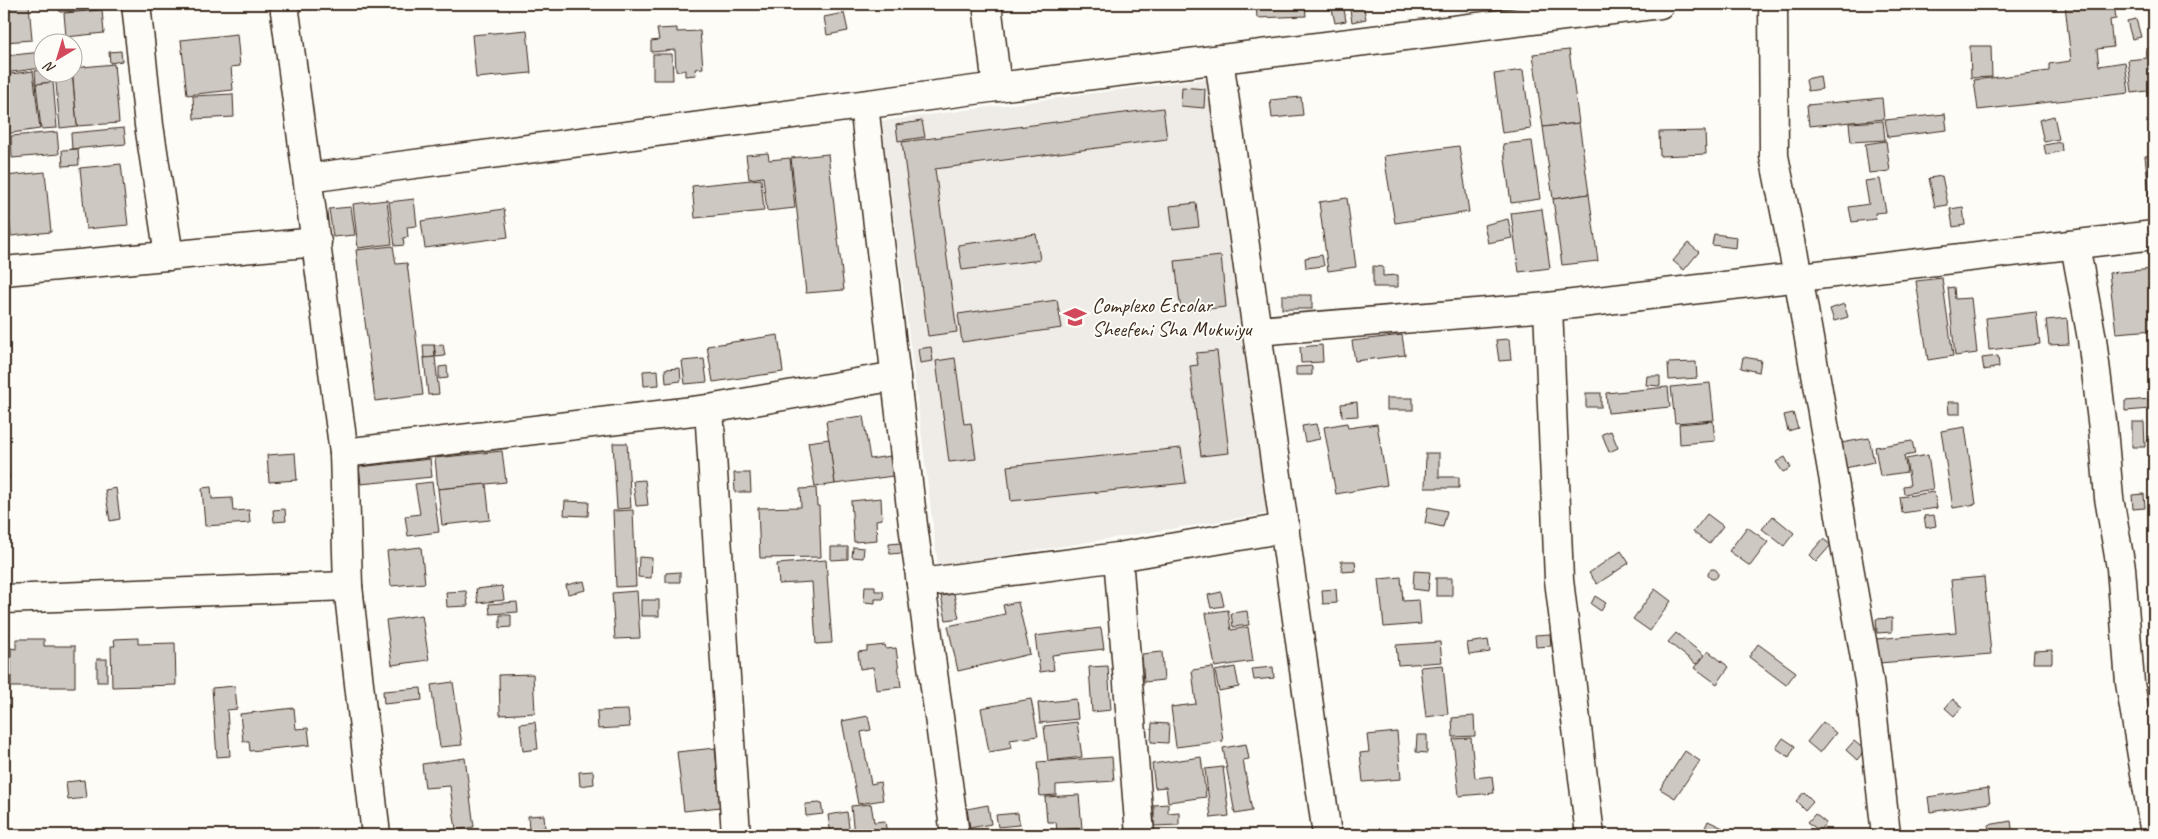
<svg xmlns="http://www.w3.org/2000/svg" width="2158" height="839" font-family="Caveat,sans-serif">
  <rect width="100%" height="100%" fill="#fdfcf7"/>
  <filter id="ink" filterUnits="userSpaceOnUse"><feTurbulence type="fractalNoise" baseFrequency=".02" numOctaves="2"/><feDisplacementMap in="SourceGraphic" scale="10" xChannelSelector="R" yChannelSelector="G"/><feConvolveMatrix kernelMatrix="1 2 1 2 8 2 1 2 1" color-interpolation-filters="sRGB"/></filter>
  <g filter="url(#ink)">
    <!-- built -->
    <polygon fill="#efece7" points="1211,78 1270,513 938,566 882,121"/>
    <!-- building -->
    <g fill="#cdc8c2" stroke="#3b2a1e">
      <polygon points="4,4 29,4 32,40 4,42"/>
      <polygon points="59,4 80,4 80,11 60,12"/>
      <polygon points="80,4 98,4 98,9 80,11"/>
      <polygon points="711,4 770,4 711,6"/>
      <polygon points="1256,4 1305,4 1306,16 1257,18"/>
      <polygon points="1331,4 1343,4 1346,21 1335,23"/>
      <polygon points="1349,4 1363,4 1366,19 1352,22"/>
      <polygon points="2065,4 2114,4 2116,19 2110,20 2113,47 2097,49 2099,66 2125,62 2129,93 1978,110 1974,80 2049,71 2049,64 2071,61"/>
      <polygon points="102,10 104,33 66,37 64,13"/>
      <polygon points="844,13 848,31 827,35 824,17"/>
      <polygon points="2136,19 2141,37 2132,39 2127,21"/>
      <polygon points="677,28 677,32 700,31 703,68 695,69 696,75 685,76 685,70 676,71 675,50 651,52 651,41 659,40 657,29"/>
      <polygon points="527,30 531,73 476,78 472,35"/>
      <polygon points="237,34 240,66 231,67 233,90 187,95 181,40"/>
      <polygon points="1970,46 1991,46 1992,77 1971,78"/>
      <polygon points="2154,48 2154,90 2132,93 2128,60 2147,58 2146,49"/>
      <polygon points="1569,50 1579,123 1543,127 1533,54"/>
      <polygon points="121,51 122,61 110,63 109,52"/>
      <polygon points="42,52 42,68 4,73 4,56"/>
      <polygon points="653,54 672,54 673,80 653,80"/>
      <polygon points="114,64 119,123 77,126 72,68"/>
      <polygon points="42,70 42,72 52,72 53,82 36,84 35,71"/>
      <polygon points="1523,70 1531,129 1502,133 1494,74"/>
      <polygon points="33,71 40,129 4,134 4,75"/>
      <polygon points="55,72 72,72 77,126 60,128"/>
      <polygon points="1820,76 1822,89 1808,91 1806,79"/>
      <polygon points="53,82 57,128 41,129 36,84"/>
      <polygon points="1182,87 1205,89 1204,108 1181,106"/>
      <polygon points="233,94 234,117 194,119 193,96"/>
      <polygon points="1301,97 1303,115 1272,118 1270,100"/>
      <polygon points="1882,98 1884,119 1809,126 1807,105"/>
      <polygon points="1163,108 1167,139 935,169 957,332 928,336 902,142"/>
      <polygon points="1945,114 1947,130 1888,137 1885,120"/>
      <polygon points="2054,116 2059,139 2044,142 2039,120"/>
      <polygon points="922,121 925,137 898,141 896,125"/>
      <polygon points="1883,121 1885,140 1851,142 1849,123"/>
      <polygon points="1579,123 1589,194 1553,199 1543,127"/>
      <polygon points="124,128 126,144 72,149 71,133"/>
      <polygon points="1705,131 1706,154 1660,156 1659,132"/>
      <polygon points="57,132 59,154 12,158 11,136"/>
      <polygon points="1532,141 1540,199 1511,203 1503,144"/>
      <polygon points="1886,141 1890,171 1869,173 1865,144"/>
      <polygon points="2061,142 2062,151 2046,155 2044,145"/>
      <polygon points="1459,146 1469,212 1395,223 1384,156"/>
      <polygon points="78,149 79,165 63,166 62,150"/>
      <polygon points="768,153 769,160 790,158 795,208 767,211 763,177 749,179 746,155"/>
      <polygon points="828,154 844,290 806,293 791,158"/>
      <polygon points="2154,155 2154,201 2150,201 2145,156"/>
      <polygon points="121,164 128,225 86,229 80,168"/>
      <polygon points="45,172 51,232 11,236 5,176"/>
      <polygon points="1942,176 1948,205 1935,207 1929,178"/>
      <polygon points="761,179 764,211 695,218 692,186"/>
      <polygon points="1880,179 1886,212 1875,213 1876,219 1852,222 1849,207 1869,204 1865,181"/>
      <polygon points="1589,194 1598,261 1562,265 1553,199"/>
      <polygon points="1347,198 1356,267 1328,271 1319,202"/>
      <polygon points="414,199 417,226 407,227 408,237 403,238 404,245 395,246 389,202"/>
      <polygon points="387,200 392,244 358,248 353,204"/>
      <polygon points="1196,203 1199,227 1173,230 1170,206"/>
      <polygon points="351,207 355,235 333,237 329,209"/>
      <polygon points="1963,207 1965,225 1953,227 1950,209"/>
      <polygon points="504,209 508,237 425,248 421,221"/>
      <polygon points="1542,209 1550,268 1519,272 1511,213"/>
      <polygon points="1508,219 1512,238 1488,243 1484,225"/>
      <polygon points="1036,234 1040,260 962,270 958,245"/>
      <polygon points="1714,234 1737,237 1736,248 1712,245"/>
      <polygon points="1688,243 1699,252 1684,270 1673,261"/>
      <polygon points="393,246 396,264 407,263 423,395 375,401 356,250"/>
      <polygon points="1322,255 1324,266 1306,268 1305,258"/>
      <polygon points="1221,256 1226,307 1181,312 1175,261"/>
      <polygon points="1373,266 1383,267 1383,276 1398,275 1398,287 1373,287"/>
      <polygon points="2154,269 2154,330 2116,333 2109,273"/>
      <polygon points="1942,278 1953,356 1928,360 1916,281"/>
      <polygon points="1954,287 1955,299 1971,298 1977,353 1955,356 1948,288"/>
      <rect x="1282" y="295" width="30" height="14"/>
      <polygon points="1057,300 1062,328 962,342 958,314"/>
      <polygon points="1844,304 1848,317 1834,321 1830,309"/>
      <polygon points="2036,312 2040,344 1989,350 1986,318"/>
      <polygon points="2067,318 2069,344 2049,345 2046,320"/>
      <polygon points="778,335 783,372 713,382 707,346"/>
      <polygon points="1402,335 1405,355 1355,361 1352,341"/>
      <polygon points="1509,339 1511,360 1499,361 1496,340"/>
      <polygon points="443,344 445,356 436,357 434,345"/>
      <polygon points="423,345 434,345 435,357 424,358"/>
      <polygon points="1322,345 1323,362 1301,363 1300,347"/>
      <polygon points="931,347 933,361 920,363 918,349"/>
      <polygon points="1217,351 1229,453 1201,456 1190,366 1198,365 1196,353"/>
      <polygon points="1998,356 1999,367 1984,370 1982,358"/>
      <polygon points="435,357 439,394 428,395 424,358"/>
      <polygon points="1743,357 1761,360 1759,372 1741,368"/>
      <polygon points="955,358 964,424 971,423 976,459 949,462 936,361"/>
      <polygon points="704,359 707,382 685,384 682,361"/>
      <polygon points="1696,362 1697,378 1669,380 1668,363"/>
      <polygon points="447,366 448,378 439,379 439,367"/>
      <polygon points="1312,366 1312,375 1296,375 1296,367"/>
      <polygon points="680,368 681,381 666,383 665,369"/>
      <polygon points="658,370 659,385 644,386 643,371"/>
      <polygon points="1647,376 1660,376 1660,386 1646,385"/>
      <polygon points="1710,383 1714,420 1675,423 1671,387"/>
      <polygon points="1668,387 1670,407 1608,413 1606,393"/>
      <rect x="1586" y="393" width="15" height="14"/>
      <rect x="1387" y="398" width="26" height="12"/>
      <polygon points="2151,399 2151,409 2125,411 2125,401"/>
      <polygon points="1357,402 1358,416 1342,417 1341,404"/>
      <polygon points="1948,402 1960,402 1960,414 1949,414"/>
      <polygon points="1793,413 1798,428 1788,431 1784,415"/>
      <polygon points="863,416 870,459 890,456 893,476 835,484 826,421"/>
      <polygon points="1713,421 1715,441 1680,444 1679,424"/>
      <polygon points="2132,422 2144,422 2145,447 2132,447"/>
      <polygon points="1347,423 1348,428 1377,424 1387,485 1336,494 1324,427"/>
      <polygon points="1316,424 1320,439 1305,442 1302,426"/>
      <polygon points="1965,427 1976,504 1953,508 1941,431"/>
      <polygon points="1611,431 1618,448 1609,452 1602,434"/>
      <polygon points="4,438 9,478 4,479"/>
      <polygon points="1869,438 1874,462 1845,468 1841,443"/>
      <polygon points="829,439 835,484 815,487 808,442"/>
      <polygon points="1912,441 1915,454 1904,456 1907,472 1880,476 1875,447"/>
      <polygon points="613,443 627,443 631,508 617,509"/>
      <polygon points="1181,448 1186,483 1011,501 1007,466"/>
      <polygon points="502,451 506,482 438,489 435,458"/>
      <polygon points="295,453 297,480 269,482 267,455"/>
      <polygon points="1426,453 1439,453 1439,477 1459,477 1459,488 1425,488"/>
      <polygon points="1928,455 1933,489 1904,494 1903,486 1910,485 1906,459"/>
      <polygon points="1785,457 1791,468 1783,472 1776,462"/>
      <polygon points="430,459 432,477 361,484 359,467"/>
      <polygon points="734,473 750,473 751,492 735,492"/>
      <polygon points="645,480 648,505 636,506 633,481"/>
      <polygon points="432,482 439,532 408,536 405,516 420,514 415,484"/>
      <polygon points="486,484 490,520 442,525 438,489"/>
      <polygon points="211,487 212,499 232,498 233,511 249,510 250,523 205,526 202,488"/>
      <polygon points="116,488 120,519 110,521 105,490"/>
      <polygon points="816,488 817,506 819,506 821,557 760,558 758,508 801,507 800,489"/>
      <polygon points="1934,492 1937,508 1902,513 1900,497"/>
      <polygon points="2144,494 2145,508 2133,509 2132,495"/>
      <polygon points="881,498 882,519 876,520 877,540 854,542 851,501"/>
      <polygon points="565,501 589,502 588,516 564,515"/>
      <polygon points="1428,507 1447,511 1443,527 1425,523"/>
      <polygon points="285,509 286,521 274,522 273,510"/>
      <polygon points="633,510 636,586 616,587 613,511"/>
      <polygon points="1707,514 1723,526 1709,544 1693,532"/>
      <polygon points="1934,515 1936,526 1926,528 1924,516"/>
      <polygon points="1773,516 1794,533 1784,546 1762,529"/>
      <polygon points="1747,527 1768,542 1750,566 1729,551"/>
      <polygon points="1823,539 1831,545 1816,562 1809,555"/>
      <polygon points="901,543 902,553 890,554 889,544"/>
      <polygon points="421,547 425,583 391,586 387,551"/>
      <polygon points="831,547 848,547 848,559 831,560"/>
      <polygon points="853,547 864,548 863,558 852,557"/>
      <polygon points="1621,551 1629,563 1597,584 1589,573"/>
      <polygon points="639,557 652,558 651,578 638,577"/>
      <polygon points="826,560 832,643 816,644 812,582 779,584 777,564"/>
      <polygon points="1341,561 1355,561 1356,571 1342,572"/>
      <circle cx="1713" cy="574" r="5"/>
      <polygon points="1414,571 1430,572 1428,591 1413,589"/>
      <polygon points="680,572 680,582 666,582 666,573"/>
      <polygon points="1401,577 1403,601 1419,600 1421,624 1384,627 1379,579"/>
      <polygon points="1984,577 1991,654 1879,663 1876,639 1956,632 1951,580"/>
      <rect x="1436" y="578" width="16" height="18"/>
      <polygon points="584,581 586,590 568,594 566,585"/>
      <polygon points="502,586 504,600 478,603 476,589"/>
      <polygon points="865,586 875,586 875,591 883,591 884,599 875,599 875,603 864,602"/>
      <polygon points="1336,589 1337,603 1323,604 1322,590"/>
      <polygon points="1655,589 1671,601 1650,631 1633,619"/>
      <polygon points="466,591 468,606 447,607 446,592"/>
      <polygon points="637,591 640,638 615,639 612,593"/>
      <polygon points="1221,592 1224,606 1211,608 1208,595"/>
      <polygon points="954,594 959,618 946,620 941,596"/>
      <polygon points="1595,596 1606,603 1601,611 1591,604"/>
      <rect x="641" y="600" width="18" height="16"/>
      <polygon points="517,602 518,612 490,614 489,604"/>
      <polygon points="1018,602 1030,654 958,671 948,626 1005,614 1003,605"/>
      <polygon points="1228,610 1231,630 1248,627 1253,661 1215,667 1206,613"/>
      <polygon points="1247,611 1249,625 1233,627 1231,613"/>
      <polygon points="422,615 429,660 392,665 386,620"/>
      <polygon points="500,615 511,615 511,627 500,628"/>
      <polygon points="1892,618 1892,632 1877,633 1876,619"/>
      <rect x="4" y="628" width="4" height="89"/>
      <polygon points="1101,628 1104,649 1052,655 1054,670 1040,672 1035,636"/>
      <polygon points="1676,633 1704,655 1696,664 1668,642"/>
      <polygon points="1550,634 1551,646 1536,647 1535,635"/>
      <polygon points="138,638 138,644 175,643 176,685 112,687 111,646 115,646 114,639"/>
      <polygon points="16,639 44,639 44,646 75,646 75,687 11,687 11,648 16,649"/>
      <polygon points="1488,640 1490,652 1469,655 1467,643"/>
      <polygon points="1440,642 1442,662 1398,665 1396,645"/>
      <polygon points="1758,644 1796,672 1786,685 1749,657"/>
      <polygon points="885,645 886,649 896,648 901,687 876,690 873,667 860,669 858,652 867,651 867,647"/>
      <polygon points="2052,650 2052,663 2033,663 2034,651"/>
      <polygon points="1708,651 1729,667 1717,684 1695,668"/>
      <polygon points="1162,652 1164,680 1144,682 1142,654"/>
      <rect x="97" y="659" width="10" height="23"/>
      <polygon points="1443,665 1448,714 1426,717 1420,667"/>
      <polygon points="1108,666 1111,710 1092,712 1089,667"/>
      <polygon points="1213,667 1223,741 1176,747 1171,707 1196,704 1192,670"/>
      <polygon points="1235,667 1239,687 1219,691 1215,671"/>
      <polygon points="1273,667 1274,678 1254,680 1252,669"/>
      <polygon points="533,674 535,713 500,715 499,675"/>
      <polygon points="453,682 462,745 440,747 431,685"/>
      <polygon points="235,686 237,709 227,710 230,756 217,757 212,688"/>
      <polygon points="421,688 422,700 384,704 383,691"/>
      <polygon points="1031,699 1038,736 1010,740 1012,748 989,752 981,708"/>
      <polygon points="1076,699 1078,719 1040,723 1038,703"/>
      <polygon points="1953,699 1962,707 1954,716 1945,708"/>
      <polygon points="294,708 296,729 308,728 310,745 250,751 249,741 243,741 240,714"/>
      <polygon points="628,710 630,727 598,729 597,711"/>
      <polygon points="868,716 871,730 861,732 871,784 880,782 883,800 858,804 842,721"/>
      <polygon points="1474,716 1475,736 1453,737 1452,718"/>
      <polygon points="535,722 538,749 523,751 520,724"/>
      <polygon points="1077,722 1082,757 1048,761 1044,726"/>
      <polygon points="1823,722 1836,733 1820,753 1807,742"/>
      <polygon points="1152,723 1169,724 1168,743 1151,742"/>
      <polygon points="1397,732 1401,779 1363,782 1360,753 1369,752 1367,735"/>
      <polygon points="1417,735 1427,735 1427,753 1416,752"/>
      <polygon points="1471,738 1475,778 1492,776 1494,793 1459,796 1453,739"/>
      <polygon points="1783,738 1795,746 1789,757 1776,748"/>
      <polygon points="1854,741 1865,750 1857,760 1846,750"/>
      <polygon points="1246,744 1249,759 1243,760 1252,811 1235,814 1223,748"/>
      <polygon points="715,748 721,807 684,811 677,752"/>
      <polygon points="1685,751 1700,761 1675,798 1660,789"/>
      <polygon points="1112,757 1114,781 1056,785 1056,795 1040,796 1037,762"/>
      <polygon points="1201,757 1206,797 1168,802 1166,787 1155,788 1152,764"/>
      <polygon points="465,758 474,827 456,830 450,786 425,788 422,764"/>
      <polygon points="1223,767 1229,816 1211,818 1205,769"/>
      <polygon points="593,771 594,784 580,786 579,772"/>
      <polygon points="84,780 86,798 68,800 66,782"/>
      <polygon points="1988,788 1990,803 1930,812 1928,797"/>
      <polygon points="1804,792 1813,801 1805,810 1796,801"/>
      <polygon points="1079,795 1082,828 1057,830 1056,822 1047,822 1045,797"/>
      <polygon points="821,803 823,814 806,816 805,804"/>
      <polygon points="871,804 874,822 885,821 887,835 854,835 851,806"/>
      <polygon points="1168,804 1168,813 1179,812 1179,825 1154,826 1154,805"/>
      <polygon points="988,805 991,824 970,828 967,809"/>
      <polygon points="847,812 850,835 831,835 828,815"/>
      <polygon points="1018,813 1019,825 998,827 996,815"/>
      <polygon points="1815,814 1826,823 1819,831 1808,822"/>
      <polygon points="544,815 545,828 529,829 528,816"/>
      <polygon points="1708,821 1723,828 1720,835 1710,835 1703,832"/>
      <polygon points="2011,821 2013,835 1990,835 1988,825"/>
      <polygon points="473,830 474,835 450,835 449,833"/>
    </g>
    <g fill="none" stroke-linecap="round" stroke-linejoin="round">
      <defs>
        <g id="minor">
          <polyline points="136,4 149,125 169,256"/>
          <polyline points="284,4 344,453 348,586 376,835"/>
          <polyline points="987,4 997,87"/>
          <polyline points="1773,4 1774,156 1798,276 1869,681 1886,835"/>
          <polyline points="1219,59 1327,835"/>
          <polyline points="864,105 913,525 955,835"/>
          <polyline points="308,178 997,87 1660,4"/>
          <polyline points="2075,245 2092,339 2103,429 2109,498 2121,568 2130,683 2154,828"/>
          <polyline points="4,271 317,242"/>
          <polyline points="1548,307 1559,580 1590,835"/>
          <polyline points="1257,331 1548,307 2154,235"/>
          <polyline points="709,409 736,835"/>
          <polyline points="344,453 709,409 896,376"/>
          <polyline points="1118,557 1140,835"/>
          <polyline points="921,583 1118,557 1285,528"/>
          <polyline points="4,599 348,586"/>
        </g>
      </defs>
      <!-- minor casing -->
      <use href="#minor" stroke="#3b2a1e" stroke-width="31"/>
      <!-- minor -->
      <use href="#minor" stroke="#fdfcf7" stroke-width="28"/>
    </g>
  </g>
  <!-- icons -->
  <defs>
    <symbol id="school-bare" viewBox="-9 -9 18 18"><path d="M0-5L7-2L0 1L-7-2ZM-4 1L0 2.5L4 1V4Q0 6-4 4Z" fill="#d1495b" stroke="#fdfcf7" stroke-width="2.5" paint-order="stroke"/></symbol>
  </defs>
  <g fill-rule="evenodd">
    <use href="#school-bare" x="1059" y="301" width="32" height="32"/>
  </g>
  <g text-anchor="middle" stroke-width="4" stroke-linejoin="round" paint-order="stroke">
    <!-- poi labels -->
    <g font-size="21" fill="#3b2a1e" stroke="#fdfcf7" text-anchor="start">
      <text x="1092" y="312">Complexo Escolar<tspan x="1092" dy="24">Sheefeni Sha Mukwiyu</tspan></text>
    </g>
  </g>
  <!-- margin -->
  <rect width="2158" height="839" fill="none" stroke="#fdfcf7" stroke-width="20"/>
  <rect x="10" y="10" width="2138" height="819" fill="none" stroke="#3b2a1e" stroke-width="2" filter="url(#ink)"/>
  <!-- north arrow -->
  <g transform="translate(58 58) rotate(218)"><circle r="24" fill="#fdfcf7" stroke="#afa8a0"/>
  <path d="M0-4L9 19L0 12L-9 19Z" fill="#d1495b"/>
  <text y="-8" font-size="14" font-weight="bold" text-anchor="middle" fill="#3b2a1e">N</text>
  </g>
</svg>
